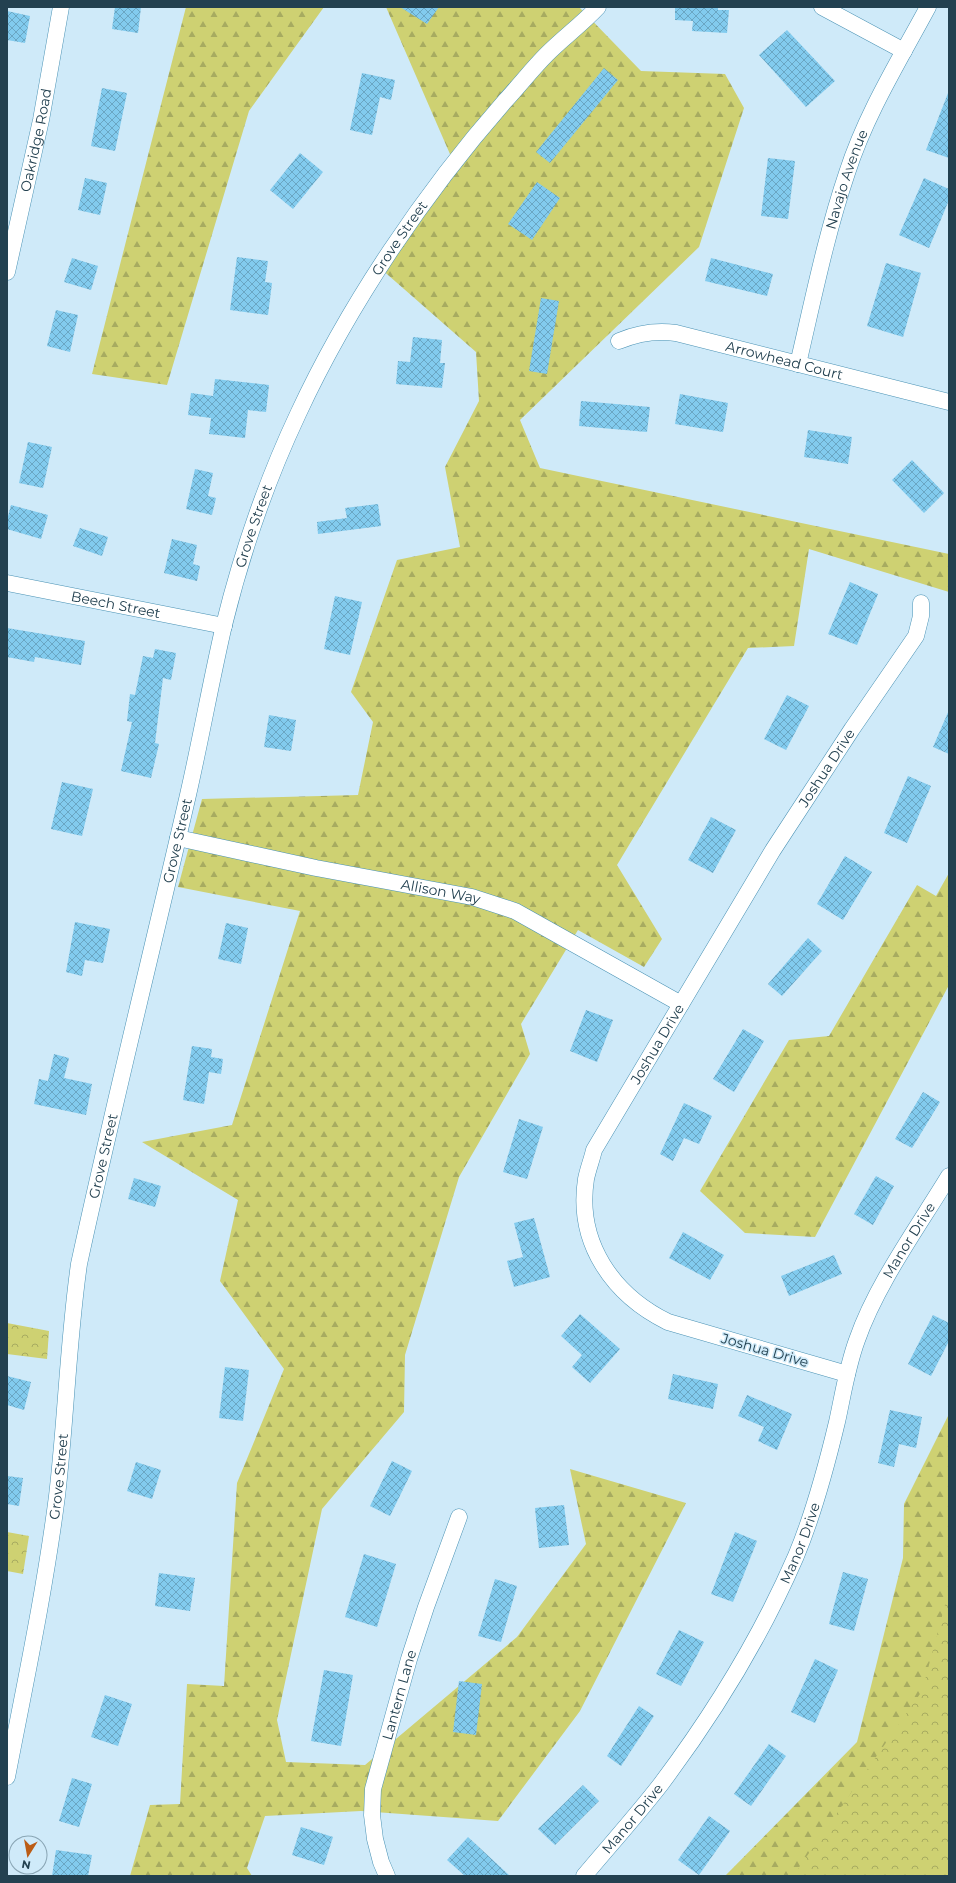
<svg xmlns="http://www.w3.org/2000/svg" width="956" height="1883" font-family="Montserrat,sans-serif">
  <defs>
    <pattern id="forest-firs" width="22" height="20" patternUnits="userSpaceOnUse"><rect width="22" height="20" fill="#ced172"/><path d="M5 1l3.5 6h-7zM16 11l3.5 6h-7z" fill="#a7ab60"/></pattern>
    <pattern id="park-crowns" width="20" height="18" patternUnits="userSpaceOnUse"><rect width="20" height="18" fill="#ced172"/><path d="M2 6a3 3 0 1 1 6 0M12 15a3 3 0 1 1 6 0" fill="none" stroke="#a7ab60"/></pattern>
    <pattern id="building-cross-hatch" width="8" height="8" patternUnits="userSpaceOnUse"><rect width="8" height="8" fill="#82cbee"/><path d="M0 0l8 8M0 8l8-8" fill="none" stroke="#6aa6c3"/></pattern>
  </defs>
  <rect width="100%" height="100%" fill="#cfeaf9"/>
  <!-- forest -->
  <g fill="url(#forest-firs)">
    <polygon points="186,7 324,7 249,111 167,385 92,374"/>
    <polygon points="386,7 579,7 641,71 725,74 744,108 699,247 520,420 540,468 949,554 949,592 809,549 794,646 748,648 617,865 662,939 644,967 578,930 521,1024 530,1054 459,1177 405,1355 404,1412 322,1509 277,1720 286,1762 365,1765 517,1637 586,1544 570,1469 686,1503 580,1711 498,1821 361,1811 265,1816 247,1868 252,1876 130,1876 150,1805 180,1804 187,1684 224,1686 237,1483 284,1369 220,1281 238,1200 142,1142 232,1125 300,911 178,887 202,799 358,795 373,722 351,692 397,560 460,547 445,467 479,401 476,352 380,268 453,161"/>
    <polygon points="949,873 949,985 815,1237 745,1233 700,1191 789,1040 829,1036 917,885 936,896"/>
    <polygon points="949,1414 949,1876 725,1876 857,1742 903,1558 904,1504"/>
  </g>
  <!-- park -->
  <g fill="url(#park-crowns)">
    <polygon points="7,1323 49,1331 47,1359 7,1354"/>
    <polygon points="7,1532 29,1536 23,1574 7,1571"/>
    <polygon points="949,1590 949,1876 793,1876 922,1691"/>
  </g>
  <!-- building -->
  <g fill="url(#building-cross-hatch)">
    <polygon points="115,7 141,7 138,33 112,29"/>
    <polygon points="400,7 439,7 427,24"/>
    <polygon points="675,7 718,7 718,10 729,10 727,33 692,31 693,21 675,20"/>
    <polygon points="7,11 30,16 25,43 7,40"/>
    <polygon points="787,30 835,81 806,107 759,55"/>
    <polygon points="604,68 618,80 550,163 536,152"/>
    <polygon points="362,73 395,80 391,100 380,97 372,135 350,130"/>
    <polygon points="102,88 127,93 115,151 91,146"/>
    <polygon points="948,93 949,93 949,158 926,150"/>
    <polygon points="300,153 323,172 293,209 270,190"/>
    <polygon points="768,158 795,161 788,219 761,216"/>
    <polygon points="85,178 107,183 100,215 78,210"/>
    <polygon points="924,178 949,189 949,200 929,248 899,235"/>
    <polygon points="537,182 560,198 532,240 508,224"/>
    <polygon points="237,257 268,261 265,282 272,283 268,315 230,310"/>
    <polygon points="72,258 98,266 91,290 64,282"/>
    <polygon points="711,258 773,274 767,296 705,281"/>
    <polygon points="886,263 921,273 903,337 867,326"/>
    <polygon points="541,298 559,301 547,374 529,371"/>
    <polygon points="56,310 78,315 70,352 47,346"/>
    <polygon points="413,337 442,340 440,363 445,363 442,388 396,384 398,361 410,362"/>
    <polygon points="215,379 269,385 266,412 248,410 245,438 209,434 211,418 188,415 191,393 213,396"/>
    <polygon points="680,394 728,403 723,432 675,424"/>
    <polygon points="581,401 650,407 647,432 579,426"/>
    <polygon points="808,430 852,437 848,464 804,457"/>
    <polygon points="28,442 52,447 43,488 19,483"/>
    <polygon points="912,460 944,493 924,513 892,480"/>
    <polygon points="195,469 213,473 208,496 216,498 212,515 186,509"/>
    <polygon points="378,504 381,526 318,534 317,522 347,518 345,508"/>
    <polygon points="11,505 48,515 41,539 7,529 7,520"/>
    <polygon points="80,528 108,537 102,556 73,546"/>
    <polygon points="172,539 197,545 193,564 200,566 197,581 164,573"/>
    <polygon points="850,582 878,594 857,645 828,634"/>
    <polygon points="335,596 362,602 350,655 324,649"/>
    <polygon points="7,628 85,641 81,665 35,657 34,662 7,657"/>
    <polygon points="155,649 176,653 171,680 163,678 155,743 159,744 151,778 121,771 132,722 127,721 130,694 135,695 143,656 153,658"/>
    <polygon points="787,695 809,706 786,750 764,739"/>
    <polygon points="949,710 949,754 933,747"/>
    <polygon points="269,715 296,720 291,751 264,747"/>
    <polygon points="908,776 931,786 907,843 884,833"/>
    <polygon points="62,782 93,789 82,836 51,829"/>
    <polygon points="711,817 736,830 713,873 688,860"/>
    <polygon points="845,856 872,872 843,920 817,904"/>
    <polygon points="75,922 110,929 103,963 85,960 82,976 66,972"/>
    <polygon points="226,923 248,928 241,964 218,959"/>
    <polygon points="808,938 822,951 782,996 768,984"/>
    <polygon points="586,1010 613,1020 597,1062 570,1051"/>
    <polygon points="743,1029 764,1041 734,1092 713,1079"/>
    <polygon points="192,1046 212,1049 211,1057 223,1059 221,1074 209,1072 204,1104 183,1100"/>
    <polygon points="54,1054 69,1058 64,1078 92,1084 86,1115 34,1104 39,1079 48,1081"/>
    <polygon points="923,1092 940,1102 912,1148 895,1139"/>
    <polygon points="684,1103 712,1116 699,1144 684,1138 673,1161 660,1154"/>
    <polygon points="519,1119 543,1127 527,1179 503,1172"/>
    <polygon points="876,1176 894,1186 873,1225 854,1214"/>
    <polygon points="134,1178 161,1186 155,1207 128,1199"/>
    <polygon points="534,1218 550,1277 514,1287 507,1261 523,1257 514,1223"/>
    <polygon points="683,1232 724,1255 710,1280 669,1258"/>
    <polygon points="834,1255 842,1274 789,1296 781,1276"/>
    <polygon points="580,1314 620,1349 590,1383 572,1367 582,1355 561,1336"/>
    <polygon points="933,1315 949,1323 949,1341 931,1376 908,1364"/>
    <polygon points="225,1367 249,1370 243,1421 219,1418"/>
    <polygon points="673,1374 718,1384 713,1409 668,1399"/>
    <polygon points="7,1376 31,1382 24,1410 7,1405"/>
    <polygon points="747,1395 792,1414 777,1450 758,1441 764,1427 738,1416"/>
    <polygon points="890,1410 922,1417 916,1448 899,1444 894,1467 878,1463"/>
    <polygon points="392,1461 412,1471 390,1516 370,1506"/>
    <polygon points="136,1462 161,1470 152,1499 127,1491"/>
    <polygon points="7,1476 23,1478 19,1506 7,1504"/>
    <polygon points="564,1505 569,1545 539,1548 535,1508"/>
    <polygon points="735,1532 757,1541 733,1602 711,1594"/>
    <polygon points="364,1554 396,1564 377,1627 345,1617"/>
    <polygon points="843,1572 868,1579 854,1631 829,1624"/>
    <polygon points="159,1573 195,1578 190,1611 155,1606"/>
    <polygon points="495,1579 517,1586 501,1642 478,1636"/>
    <polygon points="679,1630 704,1642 681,1686 656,1674"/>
    <polygon points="815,1659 838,1670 815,1723 791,1712"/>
    <polygon points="324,1670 353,1675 341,1746 311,1741"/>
    <polygon points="459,1681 482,1684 476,1735 453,1732"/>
    <polygon points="105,1695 132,1704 118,1746 91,1737"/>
    <polygon points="639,1706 654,1716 621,1766 607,1756"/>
    <polygon points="769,1744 786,1756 751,1806 734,1794"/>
    <polygon points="72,1778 92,1784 79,1827 59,1821"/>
    <polygon points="583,1785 599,1801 555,1845 538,1829"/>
    <polygon points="709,1816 730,1831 699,1875 678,1860"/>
    <polygon points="301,1827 333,1837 324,1865 292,1855"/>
    <polygon points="468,1837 510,1876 465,1876 447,1860"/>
    <polygon points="56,1850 92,1855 88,1876 52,1876"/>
  </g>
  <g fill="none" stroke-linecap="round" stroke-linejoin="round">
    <defs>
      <g id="street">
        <polyline points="822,7 904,51"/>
        <path id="s1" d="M7 272 41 120 61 7"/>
        <path id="s2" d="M619 341C638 333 655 330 676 333L949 402"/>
        <path id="s3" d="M798 364C813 300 826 235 847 173 866 114 899 61 928 7"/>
        <path id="s4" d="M7 583 224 626"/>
        <path id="s5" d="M178 838 316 868 472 897 515 911 681 1004"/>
        <path id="s6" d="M847 1374 668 1322C613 1295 576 1243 586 1179 588 1169 592 1159 594 1150L773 850 852 729 916 636 921 616V603"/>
        <path id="s7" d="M7 1777C25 1684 45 1590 57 1496 66 1419 68 1341 79 1264 113 1107 152 951 188 795 201 738 211 681 224 625 242 552 266 482 298 414 349 304 425 192 505 101 519 86 532 69 547 54 563 38 582 24 598 7"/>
        <path id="s8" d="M387 1876 381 1862 375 1839 372 1815 373 1789 409 1659 426 1607 459 1517"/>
        <path id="s9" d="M584 1876C610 1845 637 1815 661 1784 715 1712 760 1639 796 1556 814 1513 826 1468 837 1422 843 1395 847 1367 857 1340 876 1285 918 1227 949 1176"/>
      </g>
    </defs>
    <!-- street casing -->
    <use href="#street" stroke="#4a92b4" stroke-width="17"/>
    <!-- street -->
    <use href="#street" stroke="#fff" stroke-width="16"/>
  </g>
  <g text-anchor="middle" stroke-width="3" stroke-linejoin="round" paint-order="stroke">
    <!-- street labels -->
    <g font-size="14" fill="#234150" stroke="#cfeaf9">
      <text dy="5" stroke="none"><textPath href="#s1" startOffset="135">Oakridge Road</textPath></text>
      <text dy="5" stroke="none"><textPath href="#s3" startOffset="191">Navajo Avenue</textPath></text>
      <text dy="5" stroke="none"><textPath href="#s7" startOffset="1601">Grove Street</textPath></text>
      <text dy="5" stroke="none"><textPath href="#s2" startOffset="170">Arrowhead Court</textPath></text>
      <text dy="5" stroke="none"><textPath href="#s7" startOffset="1277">Grove Street</textPath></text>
      <text dy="5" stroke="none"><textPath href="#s4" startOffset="111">Beech Street</textPath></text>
      <text dy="5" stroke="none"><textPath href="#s6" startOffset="841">Joshua Drive</textPath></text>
      <text dy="5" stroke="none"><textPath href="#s7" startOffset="953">Grove Street</textPath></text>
      <text dy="5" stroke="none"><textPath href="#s5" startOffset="268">Allison Way</textPath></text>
      <text dy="5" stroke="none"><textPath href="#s6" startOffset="517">Joshua Drive</textPath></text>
      <text dy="5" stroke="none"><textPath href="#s7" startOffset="629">Grove Street</textPath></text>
      <text dy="5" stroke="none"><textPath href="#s9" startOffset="723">Manor Drive</textPath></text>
      <text transform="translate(765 1350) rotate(16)" y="5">Joshua Drive</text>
      <text dy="5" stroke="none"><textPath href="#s7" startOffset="305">Grove Street</textPath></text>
      <text dy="5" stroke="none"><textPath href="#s9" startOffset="399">Manor Drive</textPath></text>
      <text dy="5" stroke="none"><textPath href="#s8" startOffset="187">Lantern Lane</textPath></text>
      <text dy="5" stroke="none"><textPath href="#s9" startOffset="75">Manor Drive</textPath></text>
    </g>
  </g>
  <!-- border -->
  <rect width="956" height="1883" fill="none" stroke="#234150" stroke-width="16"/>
  <!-- north arrow -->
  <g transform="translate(28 1855) rotate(191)"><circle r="19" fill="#cfeaf9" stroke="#8aa6b5"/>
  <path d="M0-3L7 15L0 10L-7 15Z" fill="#bb5c15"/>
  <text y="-6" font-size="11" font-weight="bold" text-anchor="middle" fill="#234150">N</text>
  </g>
</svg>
